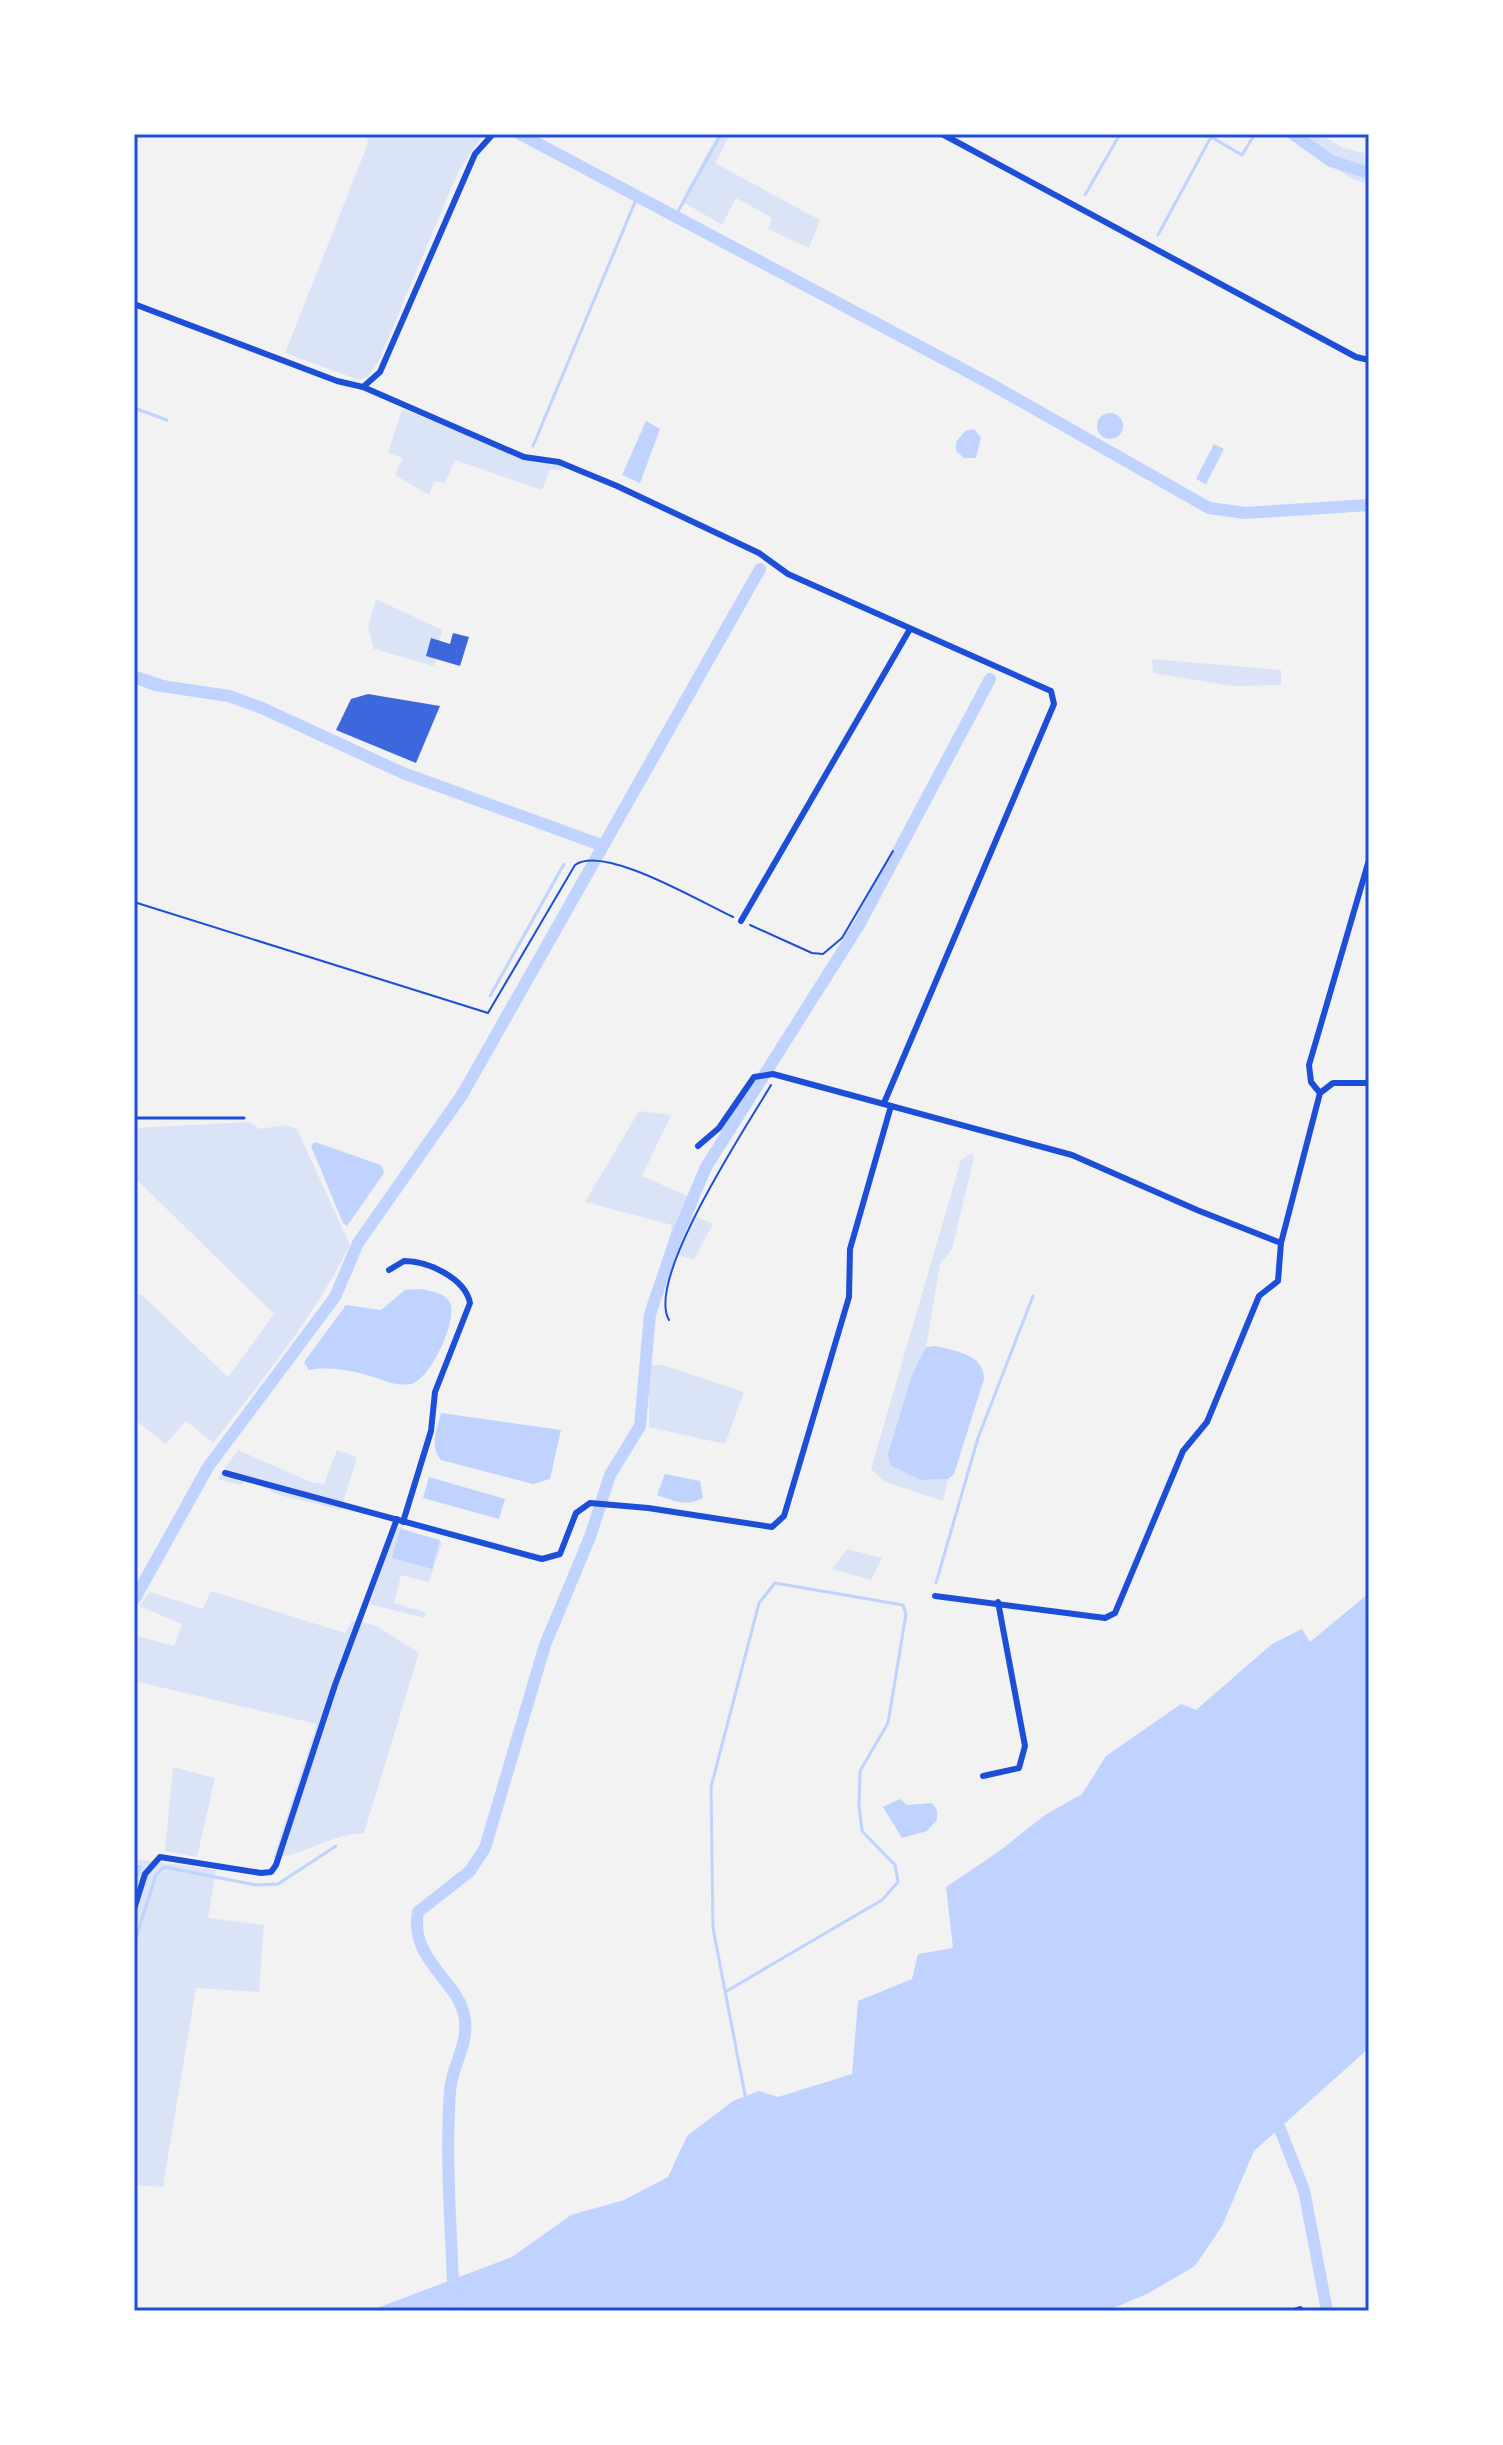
<svg xmlns="http://www.w3.org/2000/svg" width="1503" height="2445" font-family="'Alegreya Sans',sans-serif">
  <rect width="100%" height="100%" fill="#f2f2f2"/>
  <!-- green -->
  <g fill="#dbe4f7">
    <polygon points="368,134 484,134 459,170 379,360 368,377 359,380 285,353 367,146"/>
    <polygon points="718,134 728,138 715,163 820,220 809,248 768,229 772,218 736,198 722,225 681,201"/>
    <polygon points="1282,134 1321,134 1343,148 1369,154 1369,184 1354,180"/>
    <polygon points="402,409 535,462 557,463 565,470 550,470 542,490 455,460 445,483 434,481 429,495 395,475 403,458 388,453"/>
    <polygon points="376,599 442,630 434,666 374,649 368,627"/>
    <polygon points="1152,659 1281,670 1281,685 1232,686 1153,673"/>
    <polygon points="639,1111 671,1115 642,1176 699,1201 693,1215 713,1224 694,1259 666,1252 672,1225 585,1202"/>
    <path d="M250 1122 260 1129 285 1125 297 1129 350 1245C314 1317 262 1380 213 1443L186 1421 166 1444 134 1419V1294L142 1295 228 1377 274 1314 134 1177V1154L138 1151 134 1128Z"/>
    <polygon points="972,1153 974,1158 952,1249 940,1264 926,1347 897,1422 921,1480 948,1479 943,1501 885,1482 871,1469 961,1160"/>
    <polygon points="649,1365 663,1365 744,1392 725,1444 649,1427"/>
    <polygon points="238,1450 311,1482 324,1484 337,1450 357,1457 341,1510 279,1495 246,1479 241,1485 217,1479"/>
    <polygon points="396,1526 442,1543 429,1582 401,1575 394,1603 426,1612 424,1618 370,1604"/>
    <polygon points="847,1549 882,1558 871,1580 832,1569"/>
    <path d="M211 1591 345 1633 352 1621 375 1625 419 1653 364 1833C331 1834 306 1855 273 1858L317 1724 134 1681V1635L174 1646 182 1624 139 1606 150 1592 203 1609Z"/>
    <polygon points="173,1767 215,1778 197,1857 165,1851"/>
    <polygon points="134,1859 216,1870 208,1918 264,1925 259,1992 196,1988 163,2187 134,2185"/>
  </g>
  <!-- water -->
  <g fill="#bfd3fe">
    <circle cx="1110" cy="426" r="13"/>
    <polygon points="646,421 660,429 640,483 622,475"/>
    <polygon points="974,429 981,438 976,458 964,458 956,451 956,442 965,431"/>
    <polygon points="1214,444 1224,449 1206,484 1196,479"/>
    <polygon points="134,670 170,682 168,692 134,684"/>
    <polygon points="315,1142 381,1165 384,1173 347,1226 343,1223 311,1146"/>
    <path d="M422 1289C432 1292 443 1292 449 1301 460 1318 430 1380 411 1384 393 1387 380 1378 363 1374 344 1369 328 1367 309 1370L304 1362 346 1305 381 1310 405 1290Z"/>
    <path d="M936 1346C955 1351 984 1354 984 1379L954 1474 948 1479 921 1480 890 1465 888 1454 912 1375 926 1347Z"/>
    <path d="M441 1413 561 1430 550 1479 533 1484 441 1460C429 1445 437 1430 441 1413Z"/>
    <path d="M665 1474 700 1481 703 1498C687 1507 674 1501 657 1495Z"/>
    <polygon points="429,1477 505,1499 499,1519 423,1498"/>
    <polygon points="400,1529 440,1540 432,1569 392,1558"/>
    <polygon points="1369,1593 1369,2048 1254,2151 1222,2226 1195,2266 1147,2294 1106,2311 369,2311 512,2257 571,2215 624,2200 668,2177 687,2136 733,2101 759,2091 778,2097 852,2074 858,2001 912,1979 918,1954 953,1948 946,1887 998,1852 1045,1815 1082,1794 1106,1756 1181,1704 1196,1710 1272,1644 1302,1629 1310,1642"/>
    <polygon points="900,1799 907,1805 932,1803 937,1810 937,1820 927,1831 902,1838 883,1807"/>
  </g>
  <g fill="none" stroke-linecap="round" stroke-linejoin="round">
    <!-- stream -->
    <g stroke="#bfd3fe" stroke-width="3">
      <polyline points="1206,134 1242,155 1255,134"/>
      <polyline points="1085,195 1120,134"/>
      <polyline points="676,215 721,134"/>
      <polyline points="1158,235 1211,137"/>
      <polyline points="134,408 167,420"/>
      <polyline points="533,446 638,195"/>
      <polyline points="490,996 564,864"/>
      <polyline points="936,1583 978,1438 1033,1296"/>
      <polyline points="134,1865 140,1867 134,1884"/>
      <polyline points="134,1944 156,1875 164,1867 256,1885 278,1884 336,1846"/>
      <polyline points="725,1992 882,1900 898,1882 895,1865 862,1831 859,1806 860,1771 888,1723 906,1614 903,1605 775,1583 759,1603 711,1787 713,1928 746,2100"/>
    </g>
    <!-- canal -->
    <g stroke="#bfd3fe" stroke-width="12">
      <polyline points="520,134 987,382 1209,508 1245,513 1369,505"/>
      <polyline points="1293,134 1331,161 1369,173"/>
      <polyline points="134,677 155,685 229,696 262,708 403,773 601,845"/>
      <polyline points="134,1600 208,1467 335,1297 358,1243 462,1095 760,569"/>
      <polyline points="1274,2114 1304,2190 1327,2311"/>
      <path d="M454 2311C452 2238 445 2164 450 2091 452 2066 468 2046 465 2020 461 1981 409 1962 418 1912L470 1871 485 1848 545 1645 590 1537 610 1475 640 1426 650 1314 676 1238 706 1167 859 925 990 679"/>
    </g>
  </g>
  <!-- building -->
  <g fill="#3d67dc">
    <polygon points="453,633 469,637 460,666 426,656 431,638 450,644"/>
    <polygon points="368,694 440,706 416,763 336,730 351,699"/>
  </g>
  <g fill="none" stroke-linecap="round" stroke-linejoin="round">
    <!-- path -->
    <g stroke="#1d4ed8" stroke-width="2">
      <path d="M134 902 488 1013 575 865C604 844 702 903 733 917"/>
      <polyline points="750,925 812,953 823,954 842,938 893,851"/>
      <path d="M669 1320C645 1279 747 1126 771 1085"/>
    </g>
    <!-- service -->
    <polyline stroke="#1d4ed8" stroke-width="3" points="134,1118 244,1118"/>
    <!-- minor -->
    <g stroke="#1d4ed8" stroke-width="6">
      <polyline points="942,134 1356,357 1369,360"/>
      <polyline points="134,304 337,381 363,387 380,372 475,154 493,134"/>
      <polyline points="363,387 524,457 559,462 617,486 759,553 788,574 1051,691 1054,704 884,1103"/>
      <polyline points="741,921 910,629"/>
      <polyline points="1320,1093 1311,1082 1309,1065 1369,860"/>
      <polyline points="698,1146 719,1128 754,1077 773,1074 1072,1155 1197,1210 1281,1243"/>
      <path d="M389 1270 404 1261C428 1261 465 1278 470 1303L435 1392 431 1431 403 1522"/>
      <polyline points="225,1473 542,1559 560,1554 576,1513 590,1503 648,1508 772,1527 784,1516 849,1297 850,1249 891,1106"/>
      <polyline points="935,1596 1105,1618 1115,1613 1183,1451 1207,1422 1259,1296 1278,1281 1281,1243 1320,1093 1333,1083 1369,1083"/>
      <polyline points="983,1776 1019,1768 1025,1746 998,1602"/>
      <polyline points="134,1909 145,1874 160,1857 261,1873 271,1872 276,1865 335,1685 397,1519"/>
      <polyline points="1294,2311 1300,2309"/>
    </g>
  </g>
  <!-- border -->
  <rect width="1503" height="2445" fill="none" stroke="#ffffff" stroke-width="272"/>
  <rect x="136" y="136" width="1231" height="2173" fill="none" stroke="#1d4ed8" stroke-width="3"/>
</svg>
